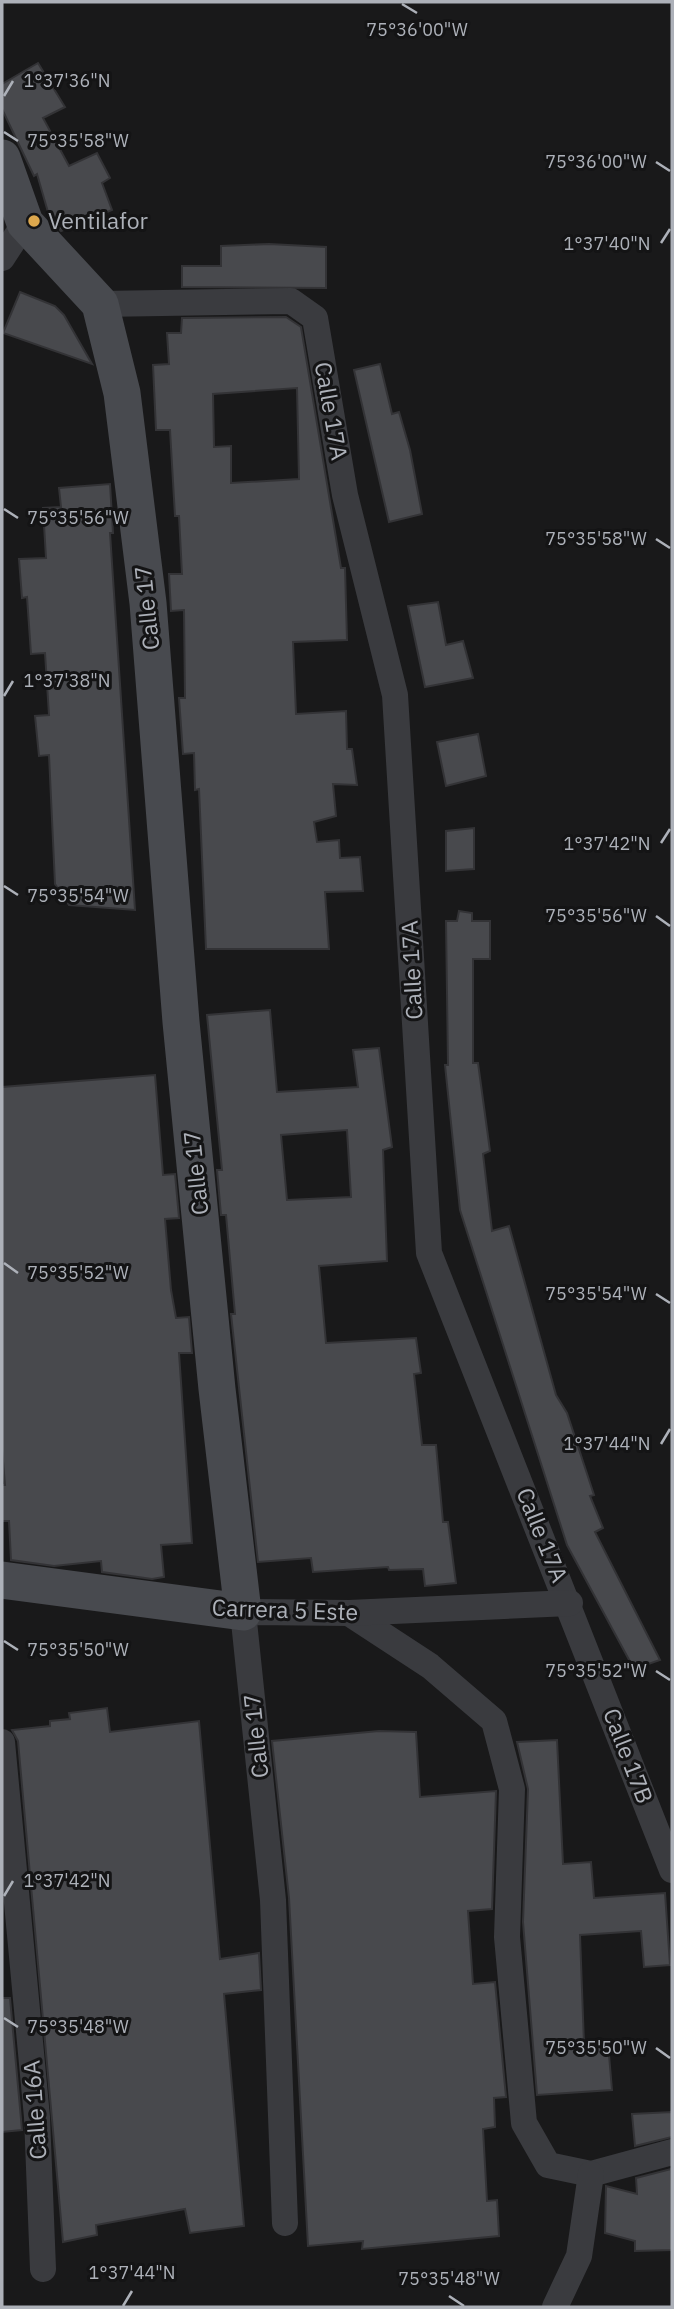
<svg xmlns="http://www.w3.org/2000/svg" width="674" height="2309" font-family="'IBM Plex Sans',sans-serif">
  <rect width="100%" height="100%" fill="#19191a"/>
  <!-- building -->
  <g fill="#48494d" stroke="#333336" stroke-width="2" fill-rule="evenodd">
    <polygon points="38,63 65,107 43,118 69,166 97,153 110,178 102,183 112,210 61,231 50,219 37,174 34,176 2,109 2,84"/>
    <polygon points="269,244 326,247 326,288 182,287 182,266 221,266 221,246"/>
    <polygon points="20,292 55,306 64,315 92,364 3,333"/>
    <path d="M286 317 301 327 341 568H345L347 640 293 642 296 714 346 711 347 749H352L357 785 333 784 336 816 314 822 317 842 339 840 340 858 360 857 363 891 325 892 329 949H206L199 789 195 790 194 753 183 754 179 698H185L184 610 171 611 169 574H182L179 516H175L170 430H156L153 365 169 364 167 333H181L182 318ZM297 388 299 479 231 483V446L214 447 213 394Z"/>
    <polygon points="380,364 392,414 399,412 410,450 422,514 389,522 354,370"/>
    <polygon points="110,484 113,533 110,533 135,910 69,905 55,884 49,755 39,756 35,716 49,715 45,653 31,654 27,597 22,598 19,559 46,558 43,508 61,507 59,488"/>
    <polygon points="438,602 446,645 463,641 473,678 425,687 408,606"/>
    <polygon points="478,734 486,776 446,786 437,742"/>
    <polygon points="474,828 474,869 446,871 446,831"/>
    <polygon points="459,911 472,913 472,921 490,921 490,959 473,959 473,1063 478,1063 490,1151 483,1154 492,1231 509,1226 556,1395 567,1413 594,1495 590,1496 603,1528 595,1532 660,1660 634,1669 567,1545 460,1210 445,1065 448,1065 446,921 457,921"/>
    <path d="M270 1010 277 1092 358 1087 353 1050 379 1048 392 1147 383 1150 387 1261 319 1266 326 1343 416 1338 421 1373 414 1374 422 1445H436L443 1522H448L456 1583 425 1586 423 1569 389 1570 388 1567 313 1572 311 1558 258 1562 231 1314H235L226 1215H221L217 1170H222L207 1015ZM347 1130 351 1197 287 1200 281 1135Z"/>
    <polygon points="155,1075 163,1175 175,1174 179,1218 165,1219 171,1290 176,1318 189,1317 192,1353 179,1353 192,1543 161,1545 164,1577 152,1579 102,1572 101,1561 54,1566 11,1560 9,1521 2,1521 2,1485 5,1485 2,1449 2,1087"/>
    <polygon points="107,1708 110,1732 199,1721 220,1959 259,1953 261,1990 224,1994 244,2226 190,2233 185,2209 96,2225 97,2235 63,2242 18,1741 12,1730 50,1726 50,1721 70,1719 69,1713"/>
    <polygon points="379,1731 416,1732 420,1797 496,1791 492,1909 468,1911 473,1984 495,1982 506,2097 494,2098 495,2127 483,2129 487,2201 497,2200 499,2236 362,2249 363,2241 308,2246 289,1898 272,1741"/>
    <polygon points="557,1740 563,1864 591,1862 594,1898 665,1893 670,1965 644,1967 641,1931 580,1935 584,2044 608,2043 612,2090 537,2095 523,1922 528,1789 517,1742"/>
    <polygon points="2,1998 10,1998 22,2130 2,2132"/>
    <polygon points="672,2112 672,2137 635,2146 632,2114"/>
    <polygon points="671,2169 672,2250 635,2251 635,2241 605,2233 606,2186 637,2194 636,2178"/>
  </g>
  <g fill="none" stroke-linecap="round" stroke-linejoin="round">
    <!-- minor -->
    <g stroke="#3a3b3f" stroke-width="26">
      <polyline points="2,258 25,223"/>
      <polyline points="100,304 291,301 315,318 345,495 395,695 429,1253 672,1870"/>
      <polyline points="349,1613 430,1666 494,1721 512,1789 507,1937 524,2123 548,2165 591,2174 672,2152"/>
      <polyline points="2,1742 37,2117 43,2269"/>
      <polyline points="285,2223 273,1900 243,1612 349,1613 570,1603"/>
      <polyline points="555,2307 579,2256 591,2174"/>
    </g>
    <!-- secondary -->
    <polyline stroke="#484a4f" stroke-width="37" points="2,158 25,223 100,304 122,393 148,603 181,1022 217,1389 243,1612 2,1580"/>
  </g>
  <!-- ticks -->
  <path fill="none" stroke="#adb1b9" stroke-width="2.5" d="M402 4 417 13M4 96 13 81M4 132 18 141M656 162 670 171M661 243 670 229M4 509 18 518M656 539 670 548M4 696 13 681M661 843 670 829M4 886 18 895M656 916 670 926M4 1263 18 1273M656 1294 670 1303M661 1444 670 1429M4 1641 18 1650M656 1671 670 1680M4 1896 13 1881M4 2018 18 2027M656 2048 670 2058M449 2296 464 2306M123 2306 132 2291"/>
  <!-- markers -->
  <circle fill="#dda84e" stroke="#141415" stroke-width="2.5" cx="34" cy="221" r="7"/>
  <g text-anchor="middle" stroke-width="6" stroke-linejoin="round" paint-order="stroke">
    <!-- poi labels -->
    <g font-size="23" fill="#adb1b9" stroke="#141415" text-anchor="start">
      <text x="48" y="229">Ventilafor</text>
    </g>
    <!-- street labels -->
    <g font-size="23" fill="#adb1b9" stroke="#141415">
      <text transform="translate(331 411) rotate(80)" y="8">Calle 17A</text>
      <text transform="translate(147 608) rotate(-96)" y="8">Calle 17</text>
      <text transform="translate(412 970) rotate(-93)" y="8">Calle 17A</text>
      <text transform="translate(196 1173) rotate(-96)" y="8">Calle 17</text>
      <text transform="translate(542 1535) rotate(68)" y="8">Calle 17A</text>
      <text transform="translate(285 1610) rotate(2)" y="8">Carrera 5 Este</text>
      <text transform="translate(256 1736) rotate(-96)" y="8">Calle 17</text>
      <text transform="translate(628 1756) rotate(69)" y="8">Calle 17B</text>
      <text transform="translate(35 2110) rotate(-94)" y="8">Calle 16A</text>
    </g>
  </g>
  <g font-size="18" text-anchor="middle" fill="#adb1b9" stroke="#141415" stroke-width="6" stroke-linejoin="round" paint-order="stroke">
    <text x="417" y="36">75°36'00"W</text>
    <text x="67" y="87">1°37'36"N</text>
    <text x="78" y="147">75°35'58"W</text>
    <text x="596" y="168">75°36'00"W</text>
    <text x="607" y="250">1°37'40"N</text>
    <text x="78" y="524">75°35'56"W</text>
    <text x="596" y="545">75°35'58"W</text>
    <text x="67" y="687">1°37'38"N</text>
    <text x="607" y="850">1°37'42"N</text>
    <text x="78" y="902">75°35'54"W</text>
    <text x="596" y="922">75°35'56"W</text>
    <text x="78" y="1279">75°35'52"W</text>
    <text x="596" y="1300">75°35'54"W</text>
    <text x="607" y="1450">1°37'44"N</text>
    <text x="78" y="1656">75°35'50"W</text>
    <text x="596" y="1677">75°35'52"W</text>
    <text x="67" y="1887">1°37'42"N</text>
    <text x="78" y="2033">75°35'48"W</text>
    <text x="596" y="2054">75°35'50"W</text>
    <text x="132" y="2279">1°37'44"N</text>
    <text x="449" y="2285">75°35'48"W</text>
  </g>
  <!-- border -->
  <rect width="674" height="2309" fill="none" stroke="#adb1b9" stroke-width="7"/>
</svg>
